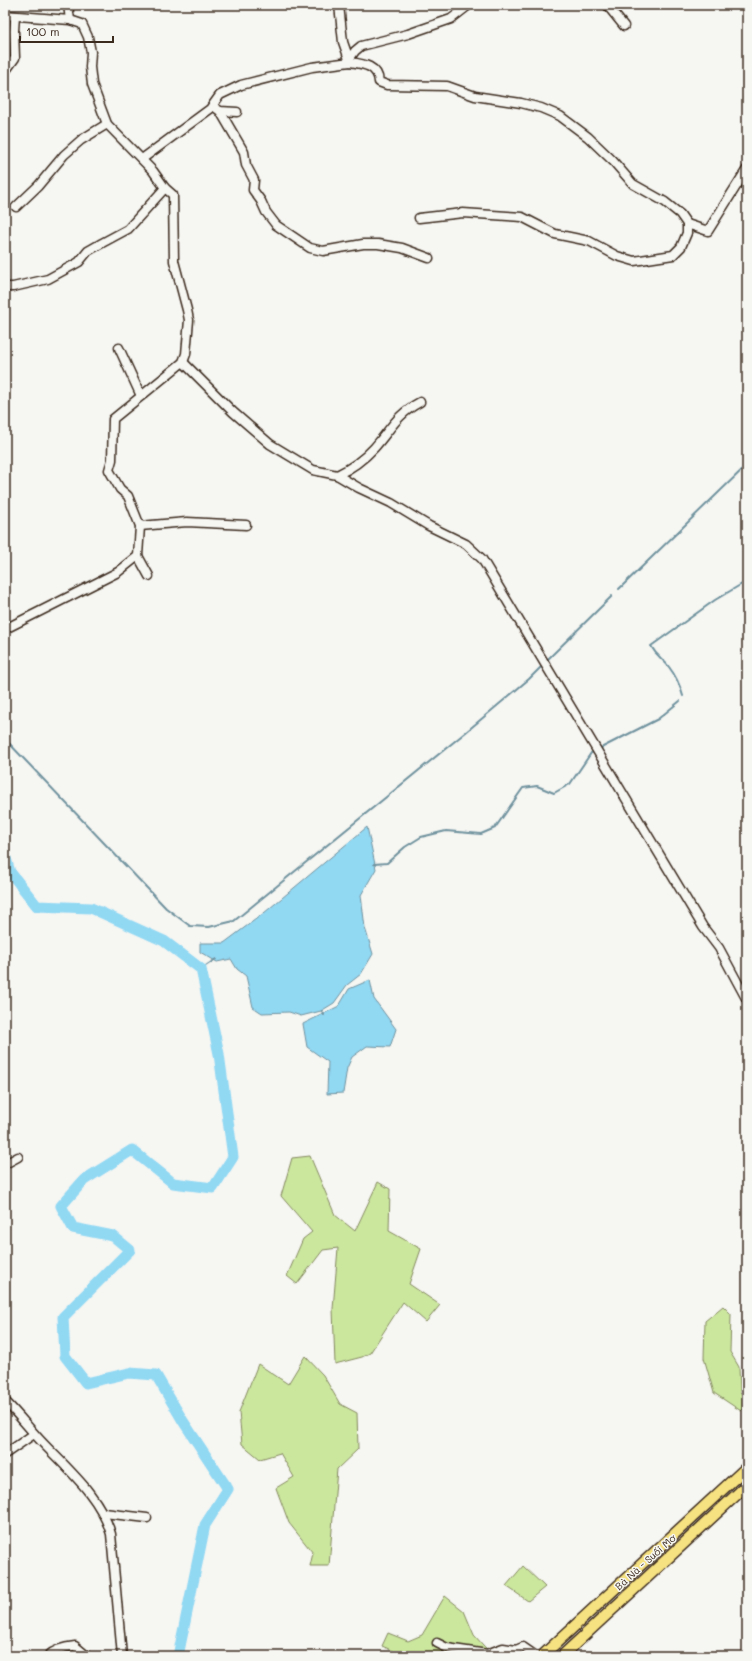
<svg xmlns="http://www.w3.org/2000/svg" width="752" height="1661" font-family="Mali,sans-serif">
  <rect width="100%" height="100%" fill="#f6f6f2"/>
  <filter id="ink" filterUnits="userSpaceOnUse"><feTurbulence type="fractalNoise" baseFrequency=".025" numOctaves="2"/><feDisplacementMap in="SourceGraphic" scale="8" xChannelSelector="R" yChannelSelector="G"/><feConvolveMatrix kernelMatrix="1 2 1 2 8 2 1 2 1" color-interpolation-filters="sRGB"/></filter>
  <g filter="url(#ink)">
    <!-- green -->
    <g fill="#cbe79e" stroke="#83885e">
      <polygon points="310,1156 335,1215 355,1231 378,1182 390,1189 389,1231 421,1249 409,1284 440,1305 426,1322 403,1302 370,1353 362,1357 335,1364 333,1309 338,1248 323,1250 297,1284 287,1276 303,1239 312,1232 281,1196 292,1158"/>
      <polygon points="723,1306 731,1314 730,1352 739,1367 740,1392 747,1399 747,1405 741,1411 714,1393 704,1358 705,1321"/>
      <polygon points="305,1356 323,1375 340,1404 357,1413 358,1449 337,1469 329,1566 310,1566 313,1553 289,1523 276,1488 294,1477 280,1453 260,1459 242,1444 239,1412 258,1364 288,1384"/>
      <polygon points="523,1566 545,1587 528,1601 506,1586"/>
      <polygon points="445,1596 464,1611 474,1635 493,1656 425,1656 421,1652 400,1654 382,1646 388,1633 408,1641 422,1635"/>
    </g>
    <!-- water -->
    <g fill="#91d8f3" stroke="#6f929e">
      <polygon points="367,827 376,869 361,895 365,928 373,954 361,974 347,985 334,1003 321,1011 301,1016 289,1012 262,1013 253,1007 246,976 237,969 231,959 217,962 200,952 200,943 224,943 264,913"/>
      <polygon points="370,980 374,999 396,1029 390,1047 367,1046 352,1057 347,1068 343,1093 327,1094 328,1062 307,1047 303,1024 339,1006 349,989"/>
    </g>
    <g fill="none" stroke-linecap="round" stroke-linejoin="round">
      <!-- stream -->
      <g stroke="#6f929e" stroke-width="2">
        <polyline points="619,589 747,465"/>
        <polyline points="547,660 612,596"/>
        <path d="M683 696C680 685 676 676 669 667 663 659 657 657 651 646L715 600 747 581"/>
        <polyline points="5,739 166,908 190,926 209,927 234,921 466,732 529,679 541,667"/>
        <polyline points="599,749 658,719 680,701"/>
        <polyline points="374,864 387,863 405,847 421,837 446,831 481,834 495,828 523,788 537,786 554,793 570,784 591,753 595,751"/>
        <polyline points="201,969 216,959"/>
        <polyline points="322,1011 324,1015"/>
      </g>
      <!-- river -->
      <polyline stroke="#91d8f3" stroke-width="11" points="5,855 10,872 37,906 91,908 164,941 201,969 219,1054 233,1157 213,1188 173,1183 132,1150 84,1180 61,1206 73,1228 113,1236 130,1250 63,1317 65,1356 86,1383 129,1373 156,1375 183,1421 228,1489 205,1525 178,1656"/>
      <defs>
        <g id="minor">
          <polyline points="68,5 70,20"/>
          <path d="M339 5 343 42 350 62C364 64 378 66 379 82L387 85 447 86 475 96 521 103 541 108 560 116 588 137 613 161 633 184 665 202 680 214 687 224V233L681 247 673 255 634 261 617 256 589 241 555 234 522 217 463 213 419 218"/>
          <polyline points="607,5 624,26"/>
          <polyline points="5,15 70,20 82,24 88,37 91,52 90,67 92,84 107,124 153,171 165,188 173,195 174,261 187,310 189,320 186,354 183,362 113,419 112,460 109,470 120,489 128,496 140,526 138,556 118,572 5,629"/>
          <polyline points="7,69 15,58 14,31 15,16"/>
          <polyline points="217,109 220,111 237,112"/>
          <polyline points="220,111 244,152 246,165 254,180 253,190 261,201 266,212 276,225 310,248 323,251 363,244 378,244 402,248 429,258"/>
          <polyline points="142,159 210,109 220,95 241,85 312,67 350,62 350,58 355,51 361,46 408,34 451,19 469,5"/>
          <polyline points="16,207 38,186 64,155 81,140 107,124"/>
          <polyline points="687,224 708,231 747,169"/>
          <polyline points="5,287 13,287 48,279 79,262 88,251 102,243 128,229 165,188"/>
          <polyline points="119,348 141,396"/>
          <polyline points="183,362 233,412 270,444 313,470 337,475 359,488 391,503 429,526 466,544 482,559 703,927 719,948 747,1000"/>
          <path d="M337 475C352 468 363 460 374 448 391 429 396 415 420 402"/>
          <polyline points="140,526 187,522 246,525"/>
          <polyline points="138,556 149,576"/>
          <polyline points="5,1164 18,1157"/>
          <path d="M5 1401C17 1413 28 1427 40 1440 66 1468 100 1495 111 1534L122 1656"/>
          <polyline points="5,1454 34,1434"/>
          <polyline points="104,1513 147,1518"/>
          <polyline points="437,1643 447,1648 487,1654 503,1648 516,1650 523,1647 536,1656"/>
          <path d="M48 1656C55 1649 65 1647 75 1646L87 1656"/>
        </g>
        <g id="major">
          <polyline points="542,1656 747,1467"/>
          <polyline points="562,1656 747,1485"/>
        </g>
      </defs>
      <!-- minor casing -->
      <use href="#minor" stroke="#3b2a1e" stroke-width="11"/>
      <!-- major casing -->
      <use href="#major" stroke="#3b2a1e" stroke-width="13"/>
      <!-- minor -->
      <use href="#minor" stroke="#f6f6f2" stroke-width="8"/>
      <!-- major -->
      <use href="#major" stroke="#f7e281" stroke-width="10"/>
    </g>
  </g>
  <g text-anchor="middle" stroke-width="3" stroke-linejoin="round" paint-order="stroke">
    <!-- street labels -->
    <g font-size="10" fill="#3b2a1e" stroke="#f6f6f2">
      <text transform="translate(645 1562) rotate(-42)" y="4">Bà Nà - Suối Mơ</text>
    </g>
  </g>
  <!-- margin -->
  <rect width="752" height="1661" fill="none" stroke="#f6f6f2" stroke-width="20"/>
  <rect x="10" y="10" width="732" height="1641" fill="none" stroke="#3b2a1e" stroke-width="1.5" filter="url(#ink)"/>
  <!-- scale -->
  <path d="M20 36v6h93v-6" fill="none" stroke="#3b2a1e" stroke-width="2"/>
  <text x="26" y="36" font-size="12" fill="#3b2a1e" stroke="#f6f6f2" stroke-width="3" paint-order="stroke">100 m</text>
</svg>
